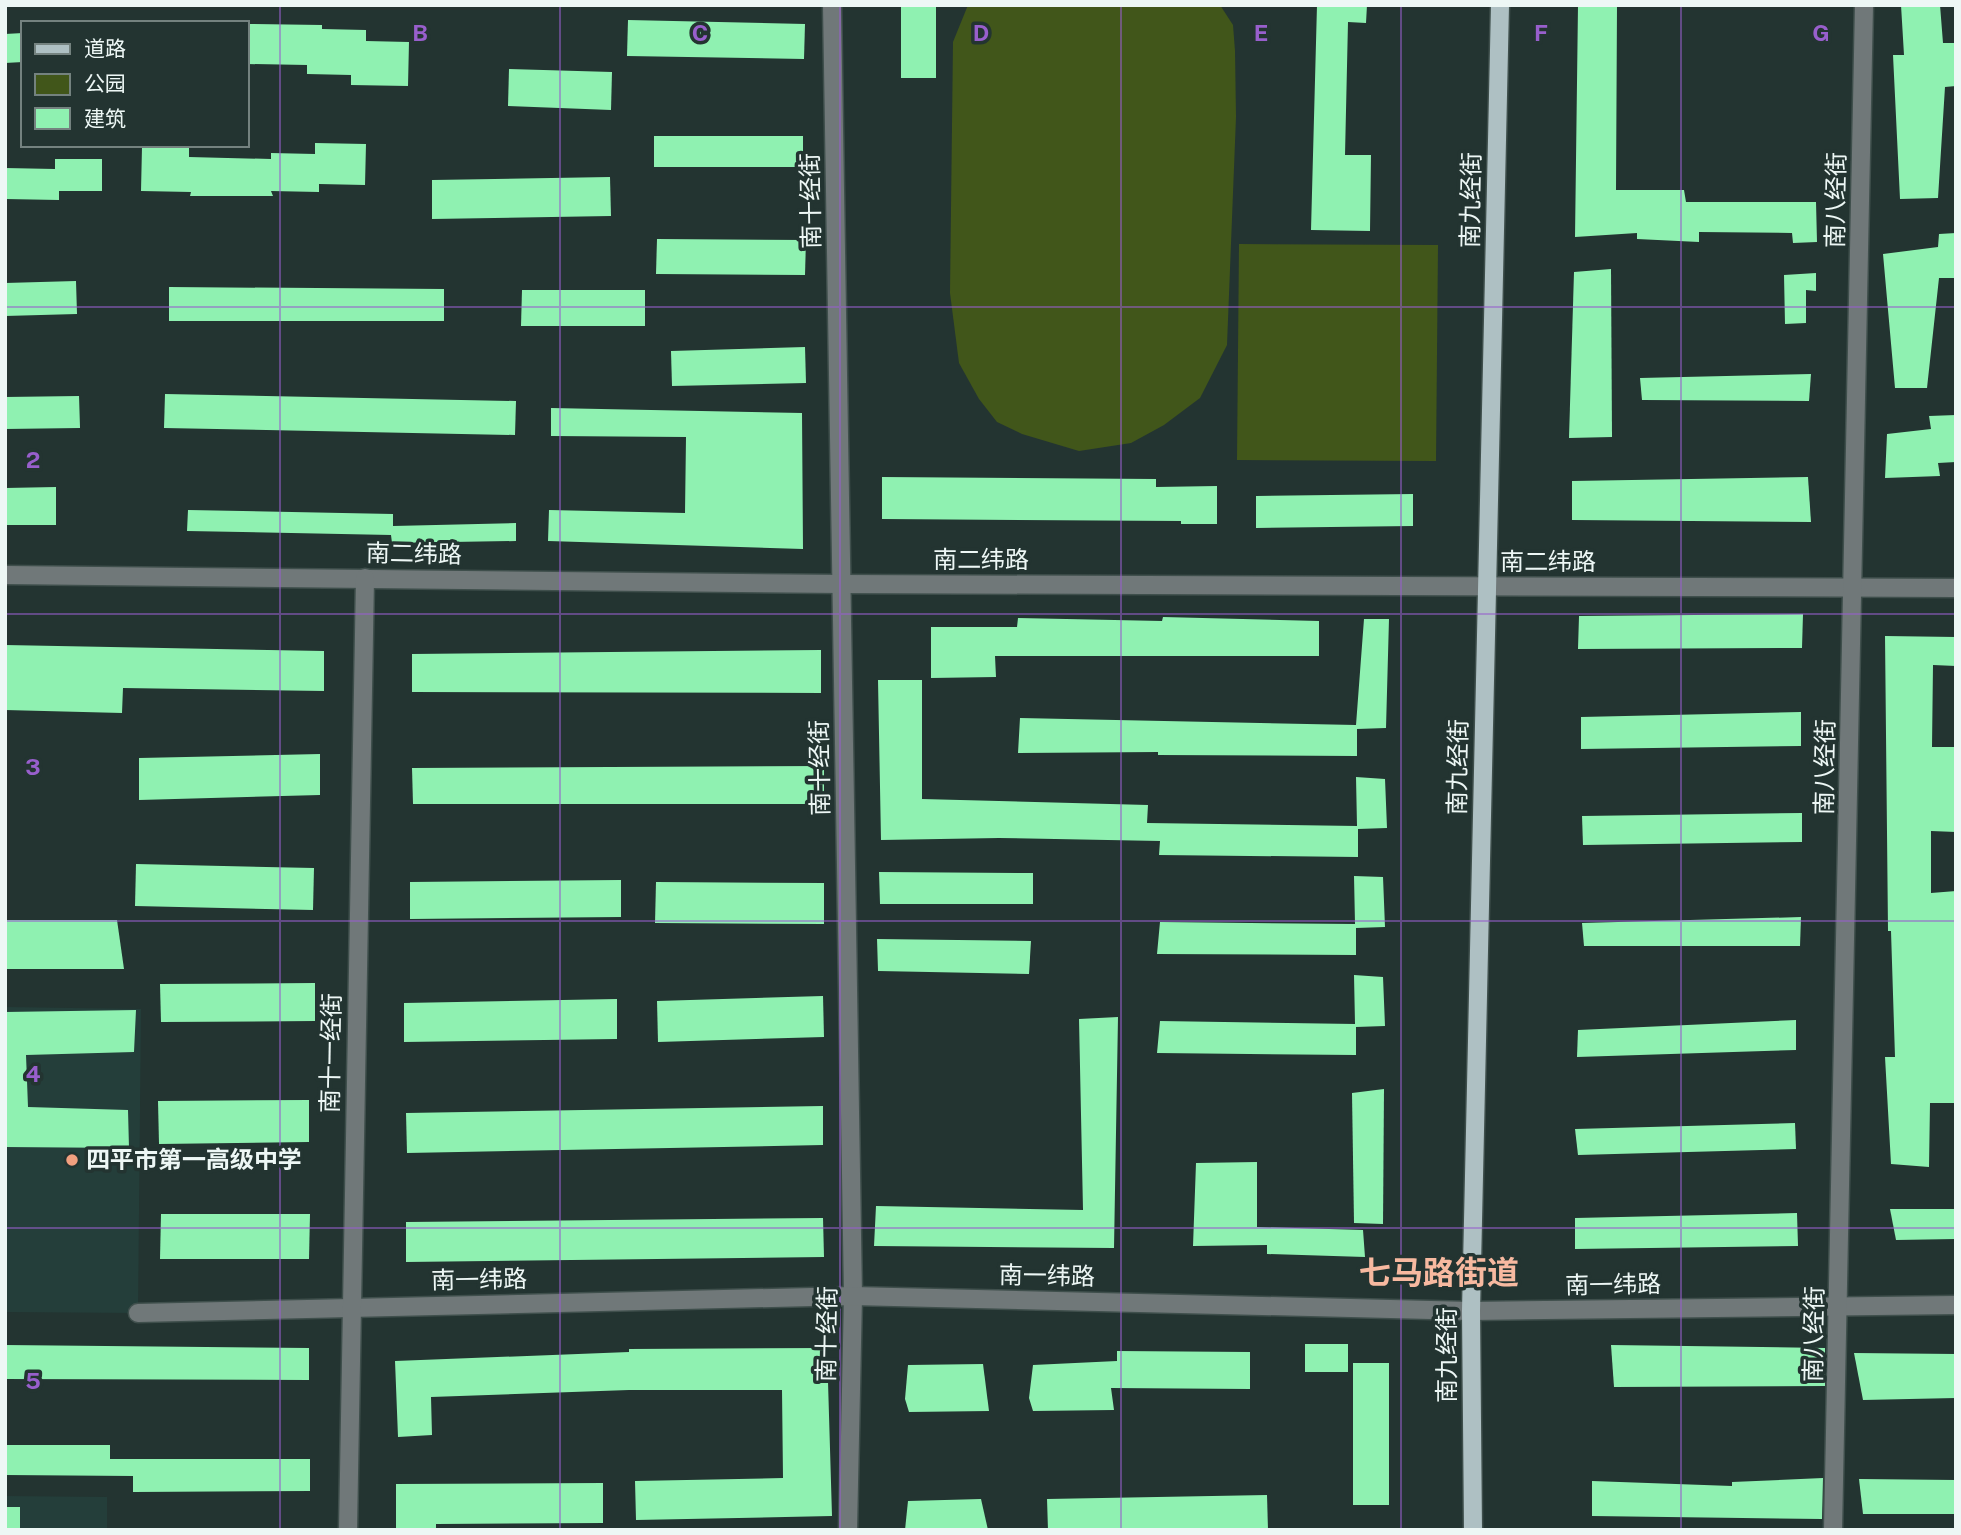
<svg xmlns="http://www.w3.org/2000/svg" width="1961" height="1535" font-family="'Public Sans','Noto Sans SC',sans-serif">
  <rect width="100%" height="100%" fill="#233431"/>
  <!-- built -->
  <g fill="#243e3a">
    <polygon points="5,1007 141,1009 138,1313 5,1312"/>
    <polygon points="5,1496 107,1497 107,1530 5,1530"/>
  </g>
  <!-- green -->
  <g fill="#41561a">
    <polygon points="968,5 1220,5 1233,25 1235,51 1236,117 1227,345 1200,398 1164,425 1131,443 1079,451 1022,434 997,422 979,399 959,363 950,293 953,42"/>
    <polygon points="1239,244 1438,245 1436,461 1237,460"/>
  </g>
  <!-- building -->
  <g fill="#8ff1b1">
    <rect x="901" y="5" width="35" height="73"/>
    <polygon points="1317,5 1367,5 1366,23 1348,22 1345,155 1371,155 1370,231 1311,230"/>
    <polygon points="1578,5 1617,5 1616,190 1684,190 1686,202 1816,202 1817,242 1793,243 1792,233 1699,232 1699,242 1637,239 1637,233 1575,237"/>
    <polygon points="1901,5 1940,5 1943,43 1956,43 1956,86 1945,87 1938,198 1900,199 1893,55 1904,55"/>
    <polygon points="628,20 805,24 804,59 627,56"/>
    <polygon points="247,24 322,25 322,29 366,30 366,41 409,42 408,86 351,85 351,75 307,74 307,65 247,64"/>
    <polygon points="23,33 23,62 5,63 5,34"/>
    <polygon points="509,69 612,72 611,110 508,106"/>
    <rect x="654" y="136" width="149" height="31"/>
    <polygon points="315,143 366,144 365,185 319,184 319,192 271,191 273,196 190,196 191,192 141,191 142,147 189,148 189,157 271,159 271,153 315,154"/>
    <polygon points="55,159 102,159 102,191 59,191 59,200 5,199 5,168 55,169"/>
    <polygon points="610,177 611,216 432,219 432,180"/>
    <polygon points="1956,233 1956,278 1939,278 1927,388 1895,388 1883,254 1938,247 1939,234"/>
    <polygon points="657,239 806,240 805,275 656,274"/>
    <polygon points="1611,269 1612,437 1569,438 1574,272"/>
    <polygon points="1816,273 1816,291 1806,290 1806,323 1785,324 1784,275"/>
    <polygon points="76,281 77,314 5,316 5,283"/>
    <polygon points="169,287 444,289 444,321 169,321"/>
    <polygon points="522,290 645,290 645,326 521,326"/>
    <polygon points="805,347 806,383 672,386 671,351"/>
    <polygon points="1811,374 1809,401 1642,400 1640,378"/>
    <polygon points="165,394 516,401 515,435 164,428"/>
    <polygon points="79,396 80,428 5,429 5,397"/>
    <polygon points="551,408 802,413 803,549 548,541 549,510 685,513 686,437 551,436"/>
    <polygon points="1956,415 1956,462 1938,463 1940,476 1885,478 1887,434 1931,429 1929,416"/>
    <polygon points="882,477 1156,479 1156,487 1217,486 1217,524 1181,524 1181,521 882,519"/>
    <polygon points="1808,477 1811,522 1572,520 1572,481"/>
    <polygon points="56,487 56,525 5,525 5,488"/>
    <polygon points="1413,494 1413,526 1256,528 1256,496"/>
    <polygon points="188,510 393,514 393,526 516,523 516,541 392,543 391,535 187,531"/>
    <polygon points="1803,614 1802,648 1578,649 1579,616"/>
    <polygon points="1163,617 1319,621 1319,656 995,656 996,677 931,678 931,627 1017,627 1018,618 1162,621"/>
    <polygon points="1364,619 1389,619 1386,728 1357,729 1357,756 1158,755 1158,752 1018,753 1020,718 1356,725"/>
    <polygon points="1885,636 1956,637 1956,666 1933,665 1932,747 1956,747 1956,832 1931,831 1931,893 1956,891 1956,1103 1930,1103 1929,1167 1891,1164 1885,1057 1895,1057 1891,931 1888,931"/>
    <polygon points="5,645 324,651 324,691 123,688 122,713 5,710"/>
    <polygon points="821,650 821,693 412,692 412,654"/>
    <polygon points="878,680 922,680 922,799 1148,805 1147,823 1357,826 1356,777 1385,779 1387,828 1358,829 1358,857 1159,855 1160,841 999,838 881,840"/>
    <polygon points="1801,712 1801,746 1581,749 1581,717"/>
    <polygon points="320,754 320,795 139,800 139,758"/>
    <polygon points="824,766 824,804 413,804 412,768"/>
    <polygon points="1802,813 1802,842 1583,845 1582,816"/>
    <polygon points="136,864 314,868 313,910 135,906"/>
    <polygon points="879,872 1033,873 1033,904 880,904"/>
    <polygon points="1354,876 1383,877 1385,927 1356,928 1356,955 1157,954 1160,922 1355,924"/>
    <polygon points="621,880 621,917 410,919 410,882"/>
    <polygon points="656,882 824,883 824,924 655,923"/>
    <polygon points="1801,917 1800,946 1584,946 1582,923"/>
    <polygon points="5,920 117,920 124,969 5,969"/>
    <polygon points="877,939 1031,941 1029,974 878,971"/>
    <polygon points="1354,975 1383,977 1385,1026 1356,1027 1356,1055 1157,1053 1160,1021 1355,1024"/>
    <polygon points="315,983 315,1021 161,1022 160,984"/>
    <polygon points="823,996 824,1037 658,1042 657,1001"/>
    <polygon points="617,999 617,1039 404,1042 404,1003"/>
    <polygon points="136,1010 134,1052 26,1055 28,1107 128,1110 129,1148 5,1147 5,1012"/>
    <polygon points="1118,1017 1114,1248 874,1246 876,1206 1083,1210 1079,1019"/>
    <polygon points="1796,1020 1796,1050 1577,1057 1578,1030"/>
    <polygon points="1384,1089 1383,1224 1354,1223 1352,1093"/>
    <polygon points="309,1100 309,1142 159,1144 158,1101"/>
    <polygon points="823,1106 823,1145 407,1153 406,1113"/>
    <polygon points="1795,1123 1796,1149 1578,1155 1575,1129"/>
    <polygon points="1257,1162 1257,1227 1363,1230 1365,1257 1267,1254 1267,1245 1193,1246 1196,1163"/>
    <polygon points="1890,1209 1956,1209 1956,1239 1896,1240"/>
    <polygon points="1797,1213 1798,1246 1575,1249 1575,1218"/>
    <polygon points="161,1214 310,1214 309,1259 160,1259"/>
    <polygon points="823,1218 824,1257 406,1262 406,1222"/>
    <rect x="1305" y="1344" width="43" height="28"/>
    <polygon points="5,1345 309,1348 309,1380 5,1379"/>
    <polygon points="1611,1345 1825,1348 1825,1386 1614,1387"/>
    <polygon points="827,1348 832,1516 636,1520 635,1481 783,1478 782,1390 629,1390 431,1397 432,1435 398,1437 395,1361 629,1352 629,1349"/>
    <polygon points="1117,1351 1250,1352 1250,1389 1111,1388 1114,1410 1033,1411 1029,1398 1033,1365 1117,1361"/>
    <polygon points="1854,1353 1956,1354 1956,1398 1863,1400"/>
    <rect x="1353" y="1363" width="36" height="142"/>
    <polygon points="983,1364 989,1411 909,1412 905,1399 908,1365"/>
    <polygon points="5,1445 110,1445 110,1459 310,1459 310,1491 133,1492 133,1476 5,1475"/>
    <polygon points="1823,1478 1822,1519 1592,1516 1592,1481 1732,1486 1732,1482"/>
    <polygon points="1859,1479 1956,1480 1956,1514 1863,1514"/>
    <polygon points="603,1483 603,1523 436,1524 436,1530 396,1530 396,1484"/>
    <polygon points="1267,1495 1268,1530 1048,1530 1047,1499"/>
    <polygon points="981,1499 988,1530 905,1530 908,1501"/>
    <rect x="5" y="1507" width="15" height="23"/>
  </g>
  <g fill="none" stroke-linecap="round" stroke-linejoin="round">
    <defs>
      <g id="minor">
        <polyline points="832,5 853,1296 848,1530"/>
        <polyline points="5,575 842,584 1956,588"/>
        <polyline points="138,1313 853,1296 1471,1311 1956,1305"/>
        <polyline points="348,1530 365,578"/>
        <polyline points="1833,1530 1864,5"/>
      </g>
      <polyline id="major" points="1473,1530 1471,1311 1500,5"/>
    </defs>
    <!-- minor casing -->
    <use href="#minor" stroke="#3f4f4c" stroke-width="21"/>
    <!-- major casing -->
    <use href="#major" stroke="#3f4f4c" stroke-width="21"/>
    <!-- minor -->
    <use href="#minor" stroke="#707879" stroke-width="18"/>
    <!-- major -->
    <use href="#major" stroke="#aec0c3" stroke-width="18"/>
  </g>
  <!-- grid -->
  <path fill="none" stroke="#985fcc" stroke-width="2" stroke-opacity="0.55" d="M280 5V1530M560 5V1530M840 5V1530M1121 5V1530M1401 5V1530M1681 5V1530M5 307H1956M5 614H1956M5 921H1956M5 1228H1956"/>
  <!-- markers -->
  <circle fill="#f2a07f" stroke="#233431" stroke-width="2.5" cx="72" cy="1160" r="7"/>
  <g text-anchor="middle" stroke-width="7" stroke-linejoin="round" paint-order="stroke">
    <!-- street labels -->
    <g font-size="24" fill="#edf7f5" stroke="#233431">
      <text transform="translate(1471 200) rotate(-89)" y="8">南九经街</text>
      <text transform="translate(1836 200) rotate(-89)" y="8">南八经街</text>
      <text transform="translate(811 201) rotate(-91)" y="8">南十经街</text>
      <text transform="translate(414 554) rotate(1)" y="8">南二纬路</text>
      <text x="981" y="568">南二纬路</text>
      <text x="1548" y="570">南二纬路</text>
      <text transform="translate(1458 767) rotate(-89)" y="8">南九经街</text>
      <text transform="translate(1825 767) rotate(-89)" y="8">南八经街</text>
      <text transform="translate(820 768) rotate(-91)" y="8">南十经街</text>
      <text transform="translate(331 1053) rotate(-89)" y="8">南十一经街</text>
      <text transform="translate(1047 1276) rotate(1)" y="8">南一纬路</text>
      <text transform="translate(479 1280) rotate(-1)" y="8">南一纬路</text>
      <text transform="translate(1613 1285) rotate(-1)" y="8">南一纬路</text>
      <text transform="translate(827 1334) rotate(-89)" y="8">南十经街</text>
      <text transform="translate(1814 1334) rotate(-89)" y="8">南八经街</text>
      <text transform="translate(1447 1355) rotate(-90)" y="8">南九经街</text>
    </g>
    <!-- poi labels -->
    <g font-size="24" font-weight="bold" fill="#edf7f5" stroke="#233431" text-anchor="start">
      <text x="86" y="1168">四平市第一高级中学</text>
    </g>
    <!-- district labels -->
    <g font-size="32" font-weight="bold" fill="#f7b9a0" stroke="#233431">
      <text x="1439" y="1284">七马路街道</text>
    </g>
  </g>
  <g font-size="23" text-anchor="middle" font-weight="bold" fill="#985fcc" stroke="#233431" stroke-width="7" stroke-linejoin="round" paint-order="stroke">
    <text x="420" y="41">B</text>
    <text x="700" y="41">C</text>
    <text x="981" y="41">D</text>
    <text x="1261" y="41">E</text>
    <text x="1541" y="41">F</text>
    <text x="1821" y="41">G</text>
    <text x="33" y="468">2</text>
    <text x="33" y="775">3</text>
    <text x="33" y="1082">4</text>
    <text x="33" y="1389">5</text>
  </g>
  <!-- border -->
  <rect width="1961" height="1535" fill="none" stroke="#edf7f5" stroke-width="14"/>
  <!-- legend -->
  <rect x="21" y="21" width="228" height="126" fill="#233431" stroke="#74827f" stroke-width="2"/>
  <rect x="35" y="44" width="35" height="10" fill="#aec0c3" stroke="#74827f" stroke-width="2"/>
  <text x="84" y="56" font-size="21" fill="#edf7f5">道路</text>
  <rect x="35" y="74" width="35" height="21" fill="#41561a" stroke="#74827f" stroke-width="2"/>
  <text x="84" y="91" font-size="21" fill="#edf7f5">公园</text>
  <rect x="35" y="108" width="35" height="21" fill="#8ff1b1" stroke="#74827f" stroke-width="2"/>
  <text x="84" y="126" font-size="21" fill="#edf7f5">建筑</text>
</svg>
